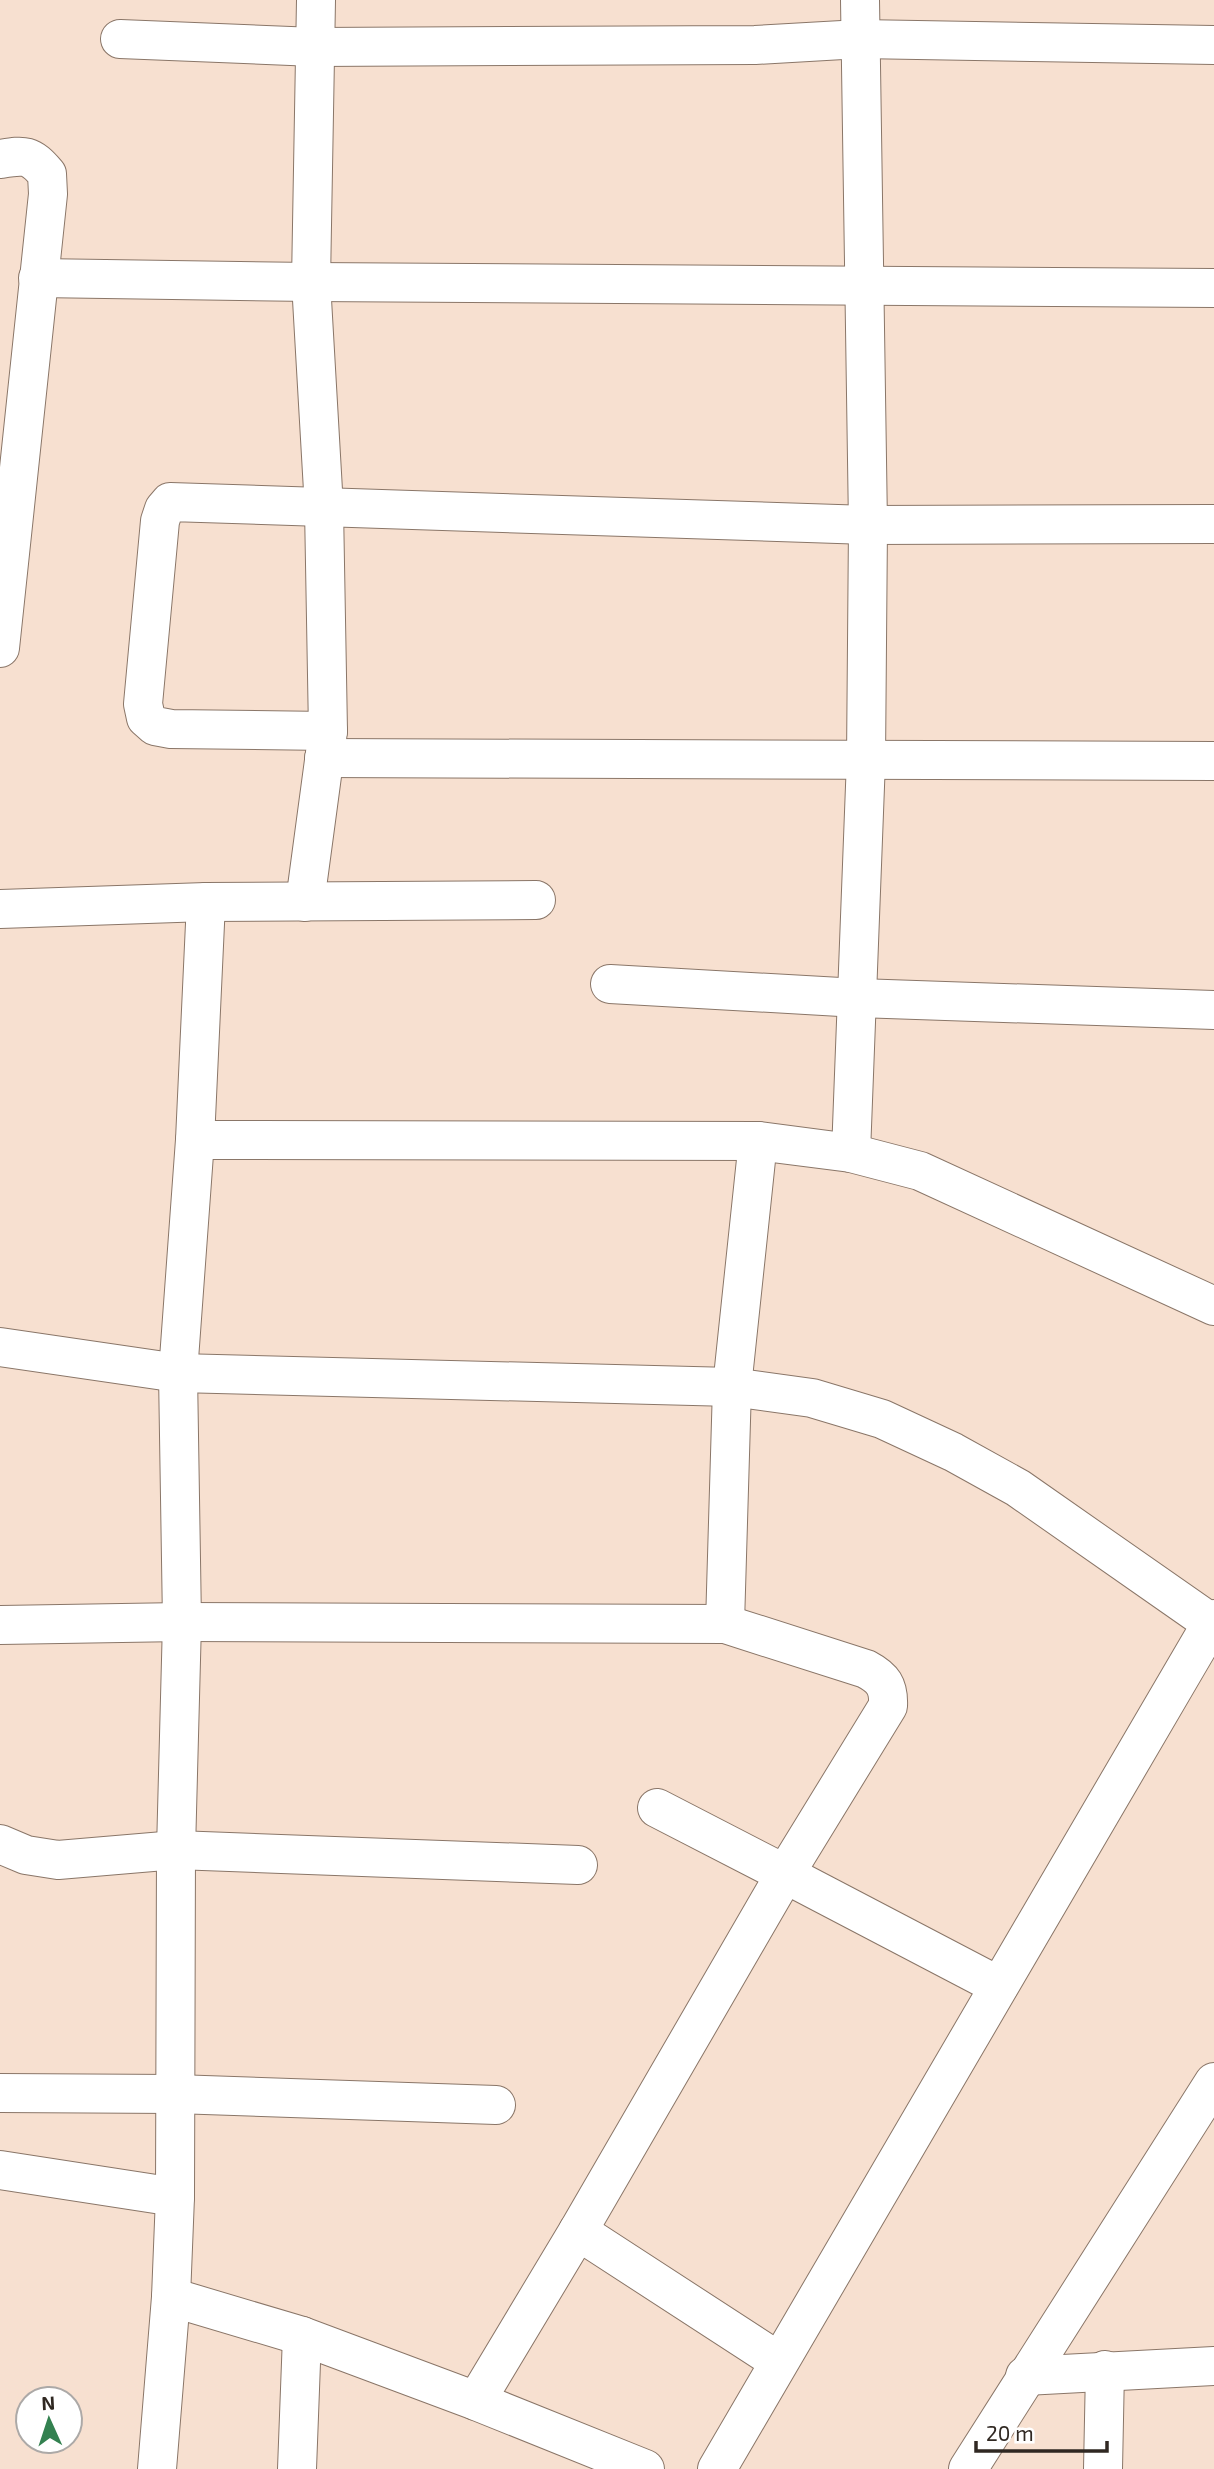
<svg xmlns="http://www.w3.org/2000/svg" width="1214" height="2469" font-family="'Exo 2',sans-serif">
  <rect width="100%" height="100%" fill="#f7e0d0"/>
  <g fill="none" stroke-linecap="round" stroke-linejoin="round">
    <defs>
      <g id="minor">
        <polyline points="120,39 315,47 755,45 860,39 1214,45"/>
        <path d="M0 159C25 155 30 154 47 174L48 194 0 648"/>
        <polyline points="38,278 311,282 1214,288"/>
        <polyline points="328,731 171,729 155,726 146,718 143,704 160,521 164,509 170,502 868,525 1214,524"/>
        <polyline points="324,758 1214,761"/>
        <polyline points="305,902 328,731 324,508 311,282 316,0"/>
        <polyline points="0,909 206,902 536,900"/>
        <polyline points="610,984 858,998 1214,1010"/>
        <polyline points="195,1140 758,1141 851,1153 920,1171 1214,1306"/>
        <polyline points="851,1153 866,760 868,525 860,0"/>
        <polyline points="0,1347 178,1373 732,1387 812,1398 882,1419 953,1452 1018,1488 1214,1625"/>
        <polyline points="725,1624 732,1387 758,1141"/>
        <path d="M0 1625 182 1622 725 1624 866 1669C883 1678 889 1686 888 1706L785 1874 999 1986"/>
        <polyline points="0,1844 26,1855 58,1860 176,1850 578,1865"/>
        <polyline points="0,2093 175,2094 496,2105"/>
        <polyline points="0,2170 175,2197"/>
        <polyline points="578,2231 778,2361"/>
        <polyline points="171,2297 302,2336 476,2401 645,2469"/>
        <polyline points="1025,2376 1214,2366"/>
        <polyline points="476,2401 578,2231 785,1874 657,1808"/>
        <polyline points="157,2469 171,2297 175,2197 176,1850 182,1622 178,1373 195,1140 206,902"/>
        <polyline points="297,2469 302,2336"/>
        <polyline points="717,2469 1214,1619"/>
        <polyline points="968,2469 1214,2082"/>
        <polyline points="1103,2469 1105,2370"/>
      </g>
    </defs>
    <!-- minor casing -->
    <use href="#minor" stroke="#8a7668" stroke-width="40"/>
    <!-- minor -->
    <use href="#minor" stroke="#fff" stroke-width="38"/>
  </g>
  <!-- north arrow -->
  <g transform="translate(49 2420) rotate(357)"><circle r="33" fill="#ffffff" stroke="#aca9a7" stroke-width="2"/>
  <path d="M0-5L12 26L0 18L-12 26Z" fill="#338150"/>
  <text y="-10" font-size="19" font-weight="bold" text-anchor="middle" fill="#302822">N</text>
  </g>
  <!-- scale -->
  <path d="M976 2441v10h131v-10" fill="none" stroke="#302822" stroke-width="3.5"/>
  <text x="986" y="2441" font-size="21" fill="#302822" stroke="#ffffff" stroke-width="5" paint-order="stroke">20 m</text>
</svg>
